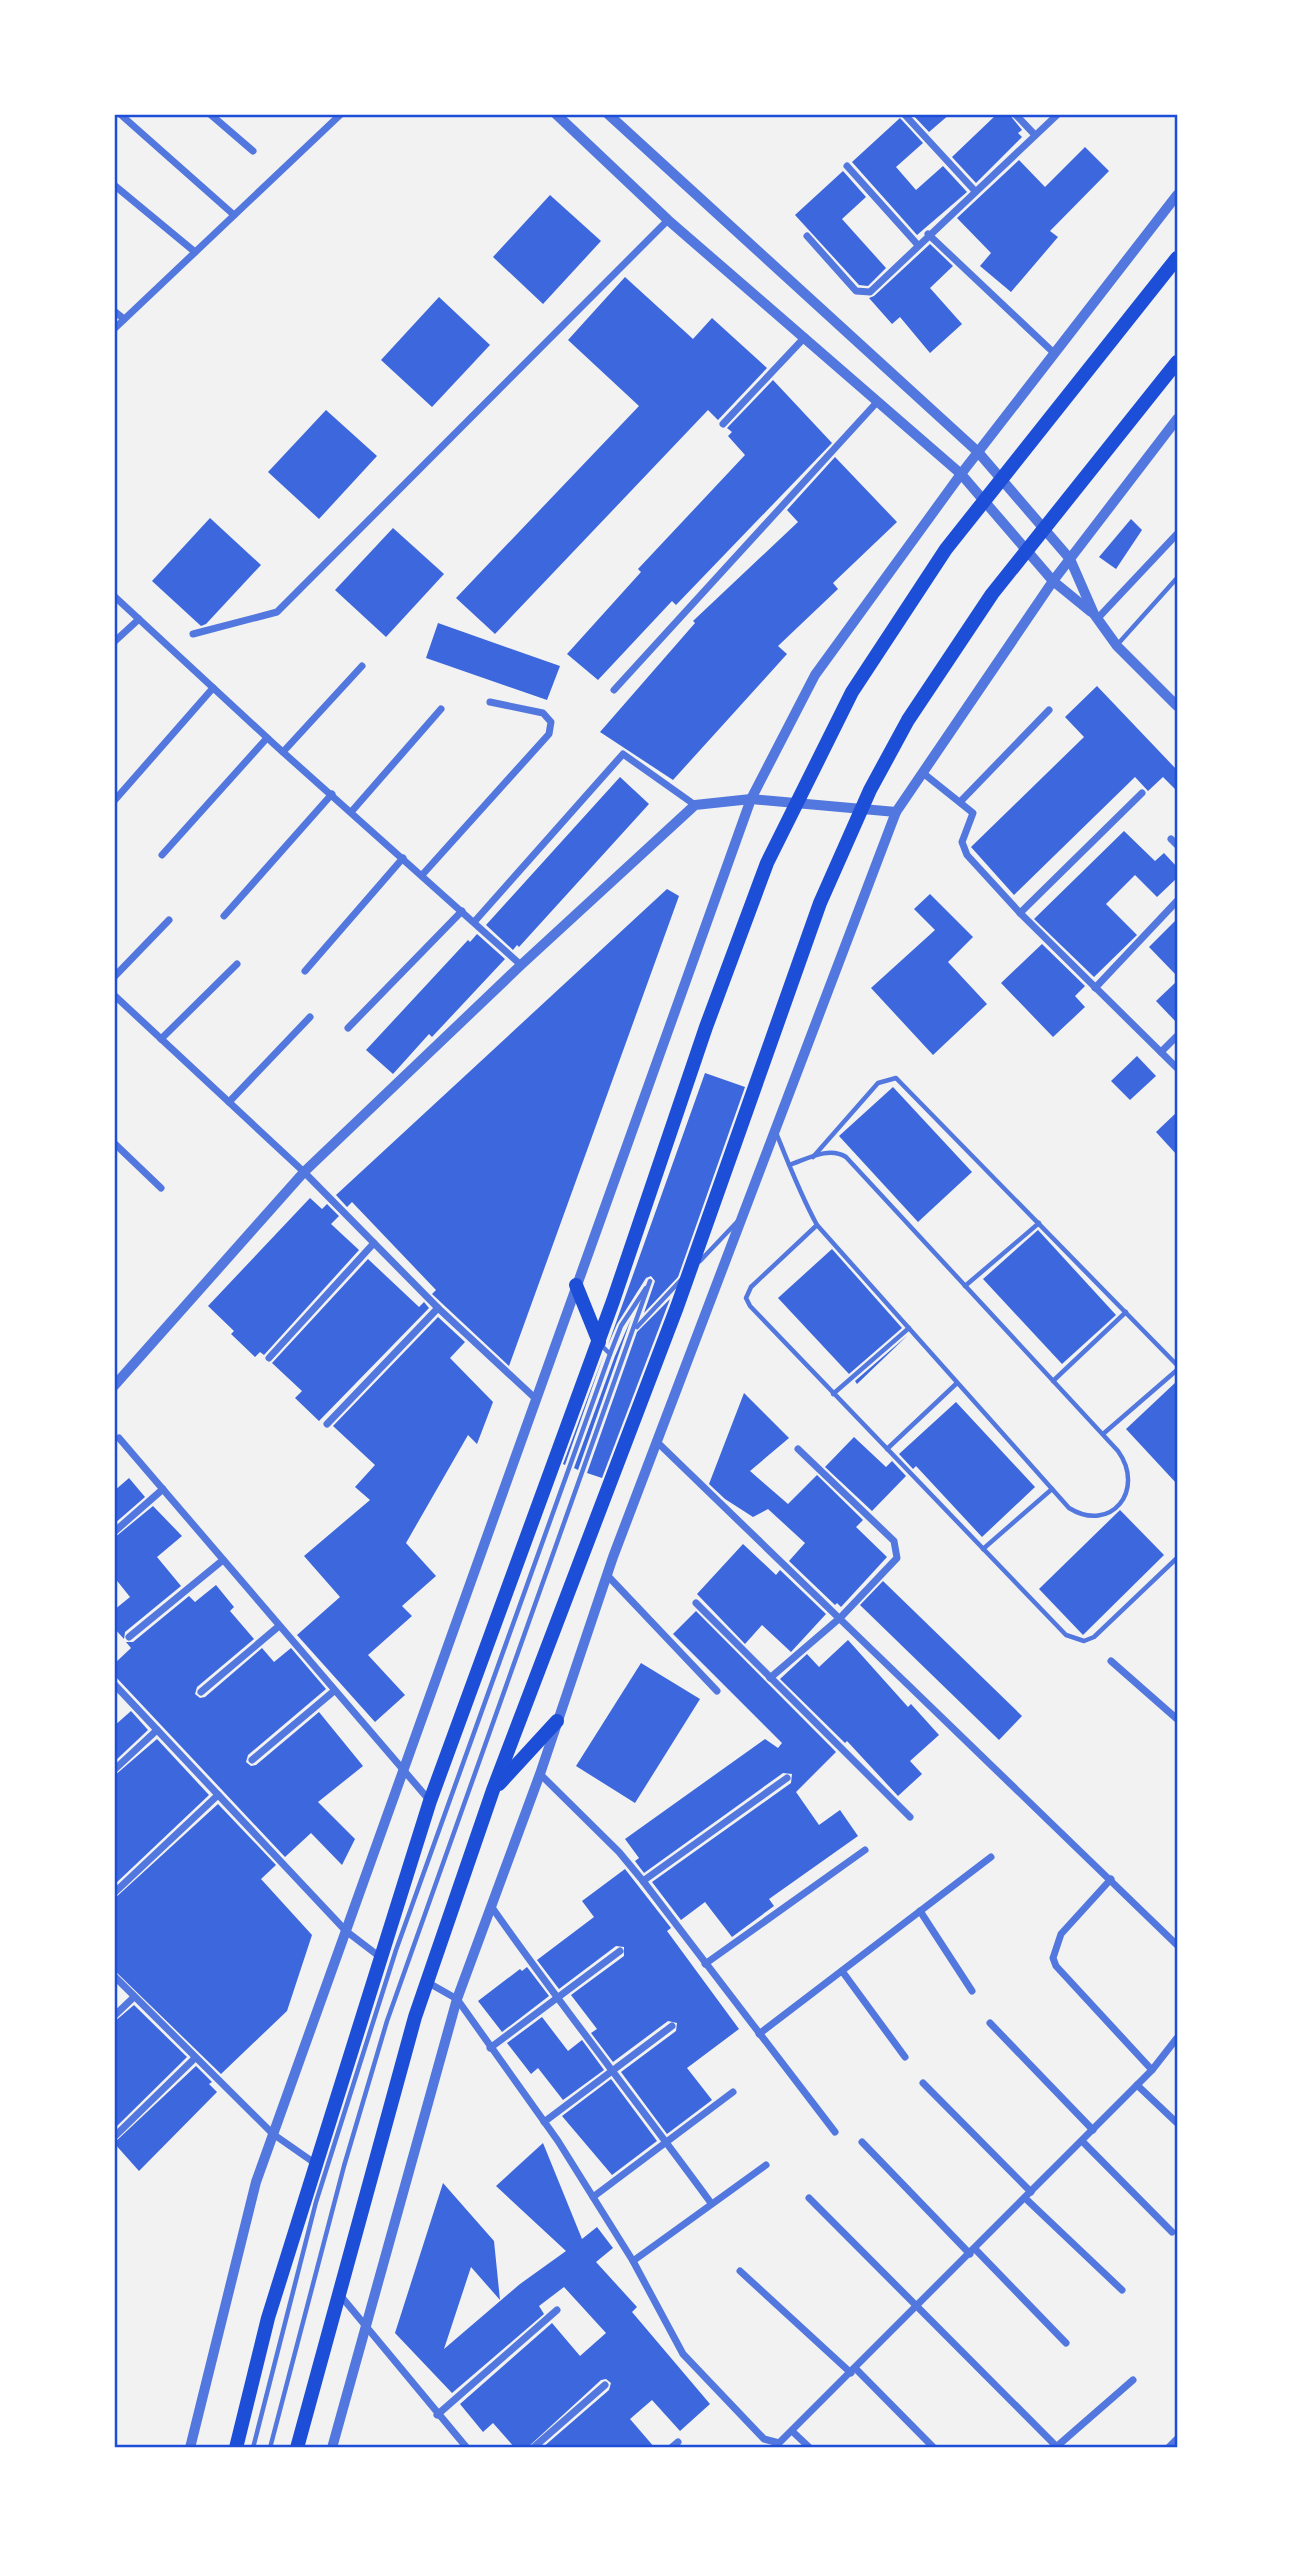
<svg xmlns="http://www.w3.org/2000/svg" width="1291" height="2562" font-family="'Fira Sans Condensed',sans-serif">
  <rect width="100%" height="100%" fill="#f2f2f2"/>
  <!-- building -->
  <g fill="#3d67dc">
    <polygon points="912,114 950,114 929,132"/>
    <polygon points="997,114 1009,114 1022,130 1018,133 1022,137 976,183 952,157"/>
    <polygon points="900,118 923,143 896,167 916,190 943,166 967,192 917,235 852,162"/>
    <polygon points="1085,147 1109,171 1050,231 1058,237 1011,292 980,266 991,253 957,218 1019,160 1045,187"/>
    <polygon points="843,171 866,197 842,219 886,268 868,286 859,285 795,215"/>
    <polygon points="550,195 601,241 543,304 493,257"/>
    <polygon points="930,244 953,266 930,288 962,324 930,353 900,317 892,324 869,298 874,296"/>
    <polygon points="625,277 693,339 712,318 767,368 718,420 708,410 495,634 456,598 639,406 568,340"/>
    <polygon points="439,297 490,345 432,407 381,360"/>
    <polygon points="773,380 832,443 676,605 672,601 598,680 567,654 641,572 638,569 745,455 728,436 732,432 727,428"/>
    <polygon points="326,410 377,456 319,519 268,472"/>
    <polygon points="835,457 897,522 833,583 838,589 778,646 787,654 673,780 600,732 695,623 693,621 798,522 787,510"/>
    <polygon points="210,518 261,565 206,624 201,626 152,581"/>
    <polygon points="1131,519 1142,530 1116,569 1099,557"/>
    <polygon points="393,528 444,574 386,637 335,590"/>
    <polygon points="438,623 560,666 547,700 426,658"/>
    <polygon points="1097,686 1177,770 1177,791 1163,777 1148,791 1135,777 1014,895 971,847 1084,737 1065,717"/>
    <polygon points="620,777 649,804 519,947 517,945 513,950 486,925"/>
    <polygon points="1124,831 1155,861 1164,853 1177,867 1177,878 1157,897 1135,875 1106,904 1137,935 1094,977 1034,919"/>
    <polygon points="667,889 679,896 509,1366 432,1294 436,1290 352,1202 347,1207 336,1195"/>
    <polygon points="930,894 973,937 948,962 987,1004 933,1055 871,988 935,930 914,909"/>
    <polygon points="1177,919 1177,976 1149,947"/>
    <polygon points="477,934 505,959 432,1037 429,1034 393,1074 366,1050 468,940 470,942"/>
    <polygon points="1042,944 1085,986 1075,996 1085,1007 1053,1037 1001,983"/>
    <polygon points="1177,981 1177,1023 1156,1001"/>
    <polygon points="1137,1056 1156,1076 1130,1100 1111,1081"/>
    <polygon points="705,1073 745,1087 678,1277 644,1313 655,1281 651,1276 646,1278 617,1324 608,1345"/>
    <polygon points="893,1087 972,1172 918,1222 839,1136"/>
    <polygon points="1177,1112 1177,1155 1156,1132"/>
    <polygon points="310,1198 322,1209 327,1204 339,1216 331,1224 359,1250 264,1355 260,1352 255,1357 231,1334 234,1331 208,1306"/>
    <polygon points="1038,1230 1116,1315 1062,1364 983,1279"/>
    <polygon points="832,1249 902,1328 849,1374 778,1298"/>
    <polygon points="368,1259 419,1307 424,1302 429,1308 319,1421 295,1398 302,1391 272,1363"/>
    <polygon points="670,1299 602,1478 587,1473 637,1332"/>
    <polygon points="438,1317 465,1342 450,1358 493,1402 477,1444 468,1435 406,1543 436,1576 402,1606 412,1616 368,1655 405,1695 375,1722 297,1635 340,1597 304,1556 370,1500 355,1487 375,1465 333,1426"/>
    <polygon points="631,1319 578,1470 574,1468 615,1356"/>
    <polygon points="908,1335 857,1384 855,1381"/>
    <polygon points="604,1354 565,1465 563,1464"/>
    <polygon points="1177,1381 1177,1484 1126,1429"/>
    <polygon points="744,1393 789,1438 750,1471 788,1504 817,1475 863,1520 856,1527 887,1557 841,1607 837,1603 835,1605 789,1561 805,1543 768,1509 753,1517 725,1499 709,1484"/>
    <polygon points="956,1402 1035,1487 982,1537 916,1466 913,1469 899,1454"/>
    <polygon points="854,1437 886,1467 892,1461 906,1476 872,1511 825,1467"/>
    <polygon points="129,1478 145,1497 114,1524 114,1491"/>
    <polygon points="153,1506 182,1536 157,1557 181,1586 125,1632 124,1639 114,1628 114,1610 130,1597 114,1577 114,1538"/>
    <polygon points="1120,1510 1164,1555 1083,1635 1039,1589"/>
    <polygon points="743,1544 776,1575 780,1570 826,1614 791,1652 762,1625 745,1644 697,1594"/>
    <polygon points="883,1581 1022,1716 999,1740 860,1605"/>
    <polygon points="216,1585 234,1607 230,1611 254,1639 197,1687 195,1694 200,1698 205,1697 262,1648 274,1662 291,1648 326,1689 248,1755 246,1762 251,1766 256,1765 319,1712 363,1766 318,1802 355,1839 342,1865 311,1833 285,1857 114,1675 114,1664 131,1648 126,1642 133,1642 189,1596 195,1602"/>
    <polygon points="696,1611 836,1752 796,1792 819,1825 840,1810 858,1836 769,1899 774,1906 732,1937 705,1902 681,1920 652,1882 791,1783 792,1774 783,1773 644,1873 635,1861 639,1858 625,1839 765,1739 778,1748 782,1743 673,1634"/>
    <polygon points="848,1640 908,1707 911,1704 939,1735 910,1761 922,1774 898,1796 847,1741 845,1743 780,1679 807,1654 819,1667"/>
    <polygon points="641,1663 700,1699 635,1803 576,1766"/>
    <polygon points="131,1711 148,1730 114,1762 114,1726"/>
    <polygon points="157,1739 209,1795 114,1885 114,1776"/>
    <polygon points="218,1804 276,1865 261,1879 312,1935 287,2011 221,2074 114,1970 114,1899"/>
    <polygon points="625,1869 671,1928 667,1931 739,2029 687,2068 712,2100 667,2134 621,2072 676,2031 677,2023 668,2021 613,2062 591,2033 597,2029 571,1995 624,1956 624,1947 616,1946 559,1989 537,1960 594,1917 582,1901"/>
    <polygon points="527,1967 549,1996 502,2032 478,2001 520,1969 522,1971"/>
    <polygon points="134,2005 187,2057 114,2129 114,2022"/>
    <polygon points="542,2017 568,2051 582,2040 604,2070 563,2100 538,2068 531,2074 507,2043"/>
    <polygon points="196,2066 212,2082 209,2084 217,2092 139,2171 114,2143"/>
    <polygon points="611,2079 657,2141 612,2175 562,2116"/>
    <polygon points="543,2143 582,2239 597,2227 613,2248 596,2262 637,2307 632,2312 710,2404 680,2431 652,2400 630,2419 655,2448 542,2448 609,2390 611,2383 606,2379 601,2380 527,2448 515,2448 493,2423 483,2432 460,2404 552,2323 580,2356 606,2333 564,2287 539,2306 544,2314 452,2393 395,2333 443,2183 494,2241 500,2300 471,2267 444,2349 520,2284 566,2251 496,2186"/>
  </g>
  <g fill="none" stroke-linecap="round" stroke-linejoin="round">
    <!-- service -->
    <g stroke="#5277de" stroke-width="4.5">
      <polyline points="1117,645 1177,578"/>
      <path d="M777 1135C789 1165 801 1196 817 1225L1069 1508C1111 1534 1146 1490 1118 1451L846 1157C829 1146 807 1159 789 1165"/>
      <polyline points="813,1157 878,1083 896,1078 1177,1365"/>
      <polyline points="817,1225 751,1287 746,1298 750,1306 1066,1635 1084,1641 1094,1637 1177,1558"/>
      <polyline points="700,1261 737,1222"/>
      <polyline points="965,1286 1039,1223"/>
      <polyline points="637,1327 681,1280"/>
      <polyline points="610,1354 621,1326 646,1288"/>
      <polyline points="1053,1381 1126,1312"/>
      <polyline points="833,1394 909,1328"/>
      <polyline points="1103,1434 1177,1370"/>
      <polyline points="887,1449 957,1383"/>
      <polyline points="983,1549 1052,1489"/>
      <polyline points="253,2448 316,2202 396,1950 610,1354 601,1345"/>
      <polyline points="270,2448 344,2166 387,2021 650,1281"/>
    </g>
    <!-- minor -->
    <g stroke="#5277de" stroke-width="7">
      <polyline points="120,114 234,215"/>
      <polyline points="210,114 253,151"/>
      <polyline points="1015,114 1035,135"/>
      <polyline points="905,115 975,191"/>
      <polyline points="847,166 917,244"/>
      <polyline points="114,185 195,252"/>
      <polyline points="928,234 1055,354"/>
      <polyline points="807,236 856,291 870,292 1058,114"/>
      <polyline points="114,311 124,319"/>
      <polyline points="114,329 341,114"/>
      <polyline points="723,424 805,337"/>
      <polyline points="114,596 275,745 521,965"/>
      <polyline points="1097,619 1177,534"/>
      <polyline points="193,634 277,612 668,220"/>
      <polyline points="114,642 139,619"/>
      <polyline points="614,690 878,401"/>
      <polyline points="283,752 362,666"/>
      <polyline points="923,773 973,813 962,842 967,855 1020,913 1177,1068"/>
      <polyline points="114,801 213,688"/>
      <polyline points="960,802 1049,710"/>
      <polyline points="352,811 441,709"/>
      <polyline points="1171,839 1177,845"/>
      <polyline points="162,855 267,738"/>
      <polyline points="423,874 549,734 551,722 543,713 490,702"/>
      <polyline points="1020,913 1142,793"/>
      <polyline points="224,916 332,794"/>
      <polyline points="475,921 623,754 695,805"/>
      <polyline points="305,971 403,858"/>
      <polyline points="114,977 169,920"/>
      <polyline points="1095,988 1177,901"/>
      <polyline points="114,995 304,1172 438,1308 536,1399"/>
      <polyline points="348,1028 462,911"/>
      <polyline points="161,1039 237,964"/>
      <polyline points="1161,1052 1177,1036"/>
      <polyline points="229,1102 310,1017"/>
      <polyline points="114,1143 161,1188"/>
      <polyline points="269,1358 374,1243"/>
      <polyline points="327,1424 438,1308"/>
      <polyline points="119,1438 430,1801"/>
      <polyline points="656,1441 1177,1945"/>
      <polyline points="114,1532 163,1489"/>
      <polyline points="607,1575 717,1691"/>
      <polyline points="696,1603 910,1817"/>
      <polyline points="129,1637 223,1560"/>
      <polyline points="1111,1661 1177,1719"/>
      <polyline points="770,1678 841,1617 897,1558 894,1541 798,1449"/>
      <polyline points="114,1684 346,1931 380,1957"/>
      <polyline points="201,1692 279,1626"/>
      <polyline points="252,1760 334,1691"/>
      <polyline points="114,1770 157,1730"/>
      <polyline points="540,1774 619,1852 643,1881 835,2132"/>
      <polyline points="1111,1879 1061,1934 1053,1958 1056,1966 1152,2070"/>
      <polyline points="643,1881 787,1778"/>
      <polyline points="114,1893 218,1795"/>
      <path d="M491 1906C562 2007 638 2103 711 2203"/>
      <polyline points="920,1911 972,1991"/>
      <polyline points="705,1964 865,1850"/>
      <polyline points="842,1971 905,2057"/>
      <polyline points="114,1976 273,2134 316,2164"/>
      <polyline points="427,1982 457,1999 558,2141 633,2261 683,2354 764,2439 779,2443 1152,2070 1177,2038"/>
      <polyline points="114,2016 134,1997"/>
      <polyline points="990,2023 1093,2130"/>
      <polyline points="759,2034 991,1857"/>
      <polyline points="490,2048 620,1951"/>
      <polyline points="923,2083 1031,2192"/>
      <polyline points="1137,2085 1177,2123"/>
      <polyline points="544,2122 672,2026"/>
      <polyline points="114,2137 195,2058"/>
      <polyline points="1082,2141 1172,2232"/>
      <polyline points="862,2142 970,2254"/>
      <polyline points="593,2197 733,2092"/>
      <polyline points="809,2198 1058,2448"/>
      <polyline points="1025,2198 1122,2290"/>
      <polyline points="975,2249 1066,2343"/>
      <polyline points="633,2261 766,2165"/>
      <polyline points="740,2271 851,2373"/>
      <polyline points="340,2295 467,2448"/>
      <polyline points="856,2369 934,2448"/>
      <polyline points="437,2415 557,2310"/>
      <polyline points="793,2432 810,2448"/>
      <polyline points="533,2448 605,2385"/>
      <polyline points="671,2448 678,2442"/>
      <polyline points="1055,2448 1133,2380"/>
      <polyline points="1168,2448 1177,2439"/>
    </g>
    <!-- tertiary -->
    <g stroke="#5277de" stroke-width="10">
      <polyline points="556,114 668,220 961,474 1053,581 1091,612"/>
      <polyline points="608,114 978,452 1070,559 1094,614 1117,646 1177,706"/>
      <polyline points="114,1386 304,1172 521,965 695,805 751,799 896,812"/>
      <polyline points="190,2448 256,2182 751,799 815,675 961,474 1177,195"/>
      <polyline points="332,2448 457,1999 540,1774 613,1557 896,812 1053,581 1177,419"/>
    </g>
    <!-- primary -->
    <g stroke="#1d4ed8" stroke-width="14">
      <polyline points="576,1285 599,1342"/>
      <polyline points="499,1784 557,1721"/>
      <polyline points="236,2448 268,2318 430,1801 613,1301 706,1027 767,863 852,692 946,549 1177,258"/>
      <polyline points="297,2448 415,2017 493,1790 677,1307 820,903 870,790 908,720 992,594 1177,362"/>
    </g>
  </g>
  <!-- border -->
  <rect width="1291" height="2562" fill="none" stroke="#ffffff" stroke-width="231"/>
  <rect x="116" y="116" width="1060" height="2330" fill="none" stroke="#1d4ed8" stroke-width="2.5"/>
</svg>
